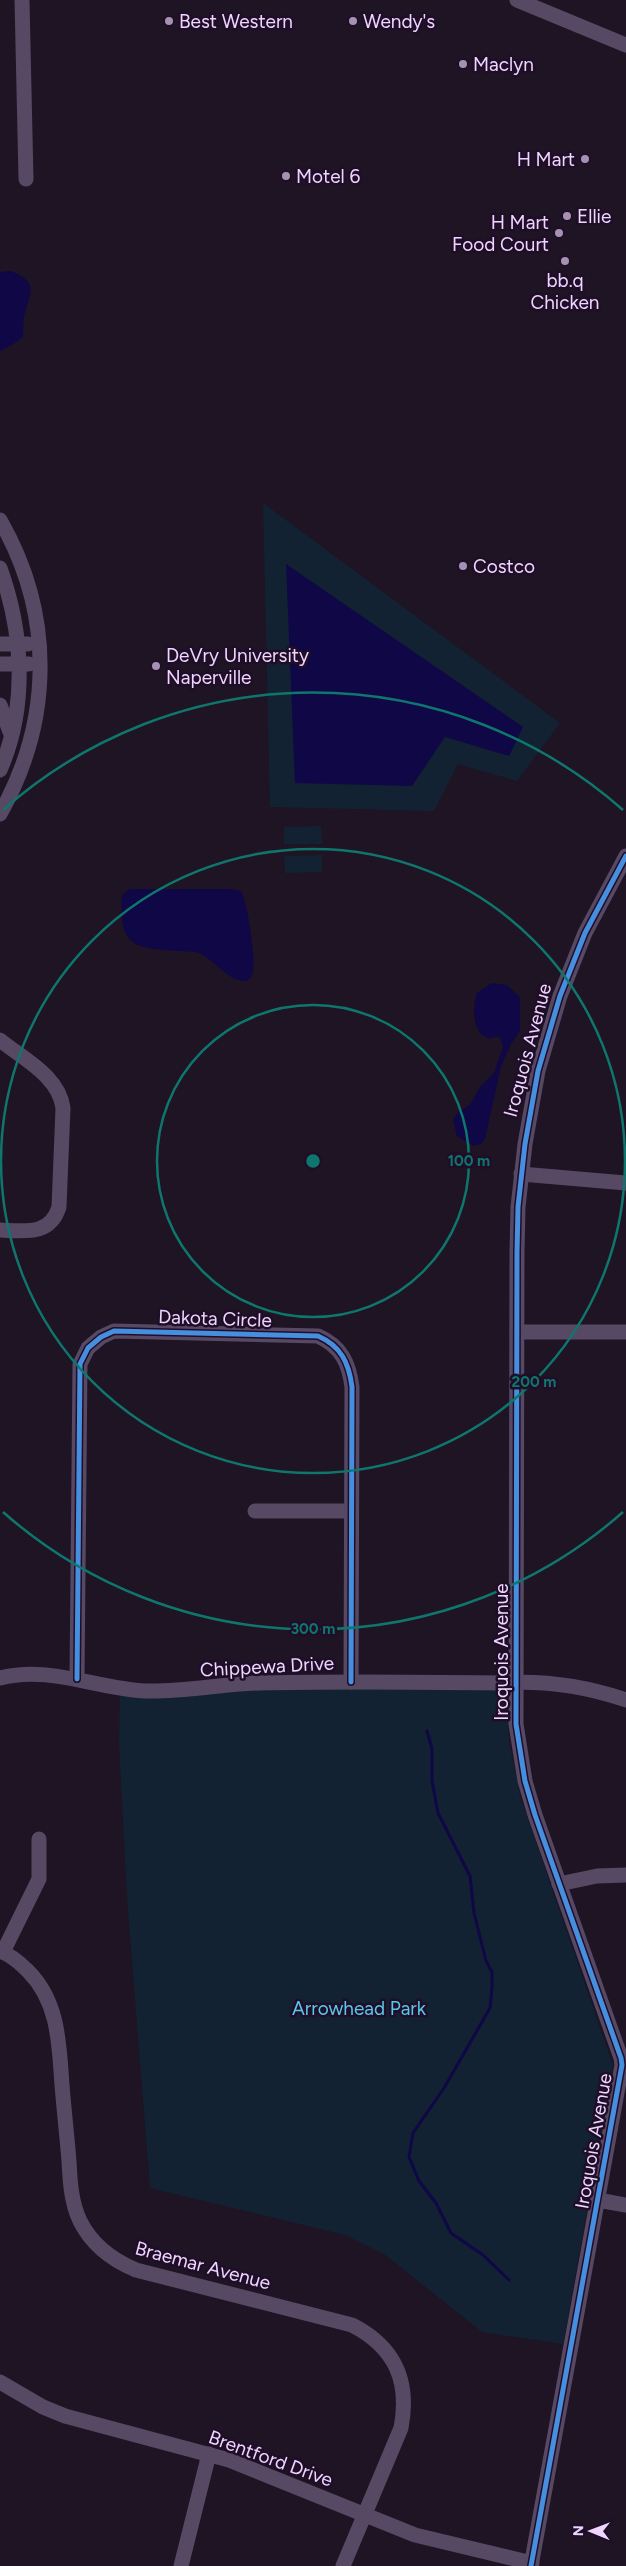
<svg xmlns="http://www.w3.org/2000/svg" width="626" height="2566" font-family="Figtree,sans-serif">
  <rect width="100%" height="100%" fill="#1e1423"/>
  <!-- green -->
  <g fill="#122232">
    <polygon points="263,503 560,723 517,781 458,764 434,811 270,807"/>
    <polygon points="321,826 322,844 284,844 284,827"/>
    <polygon points="322,855 322,872 285,873 284,856"/>
    <polygon points="506,1683 509,1741 520,1796 613,2065 563,2344 482,2332 384,2254 345,2235 150,2188 127,1898 119,1743 120,1689"/>
  </g>
  <!-- water -->
  <g fill="#0f0746">
    <path d="M10 271C40 282 30 293 24 316 23 323 23 330 23 337L12 345 0 351V272Z"/>
    <polygon points="286,564 523,727 509,756 445,737 412,786 295,783"/>
    <path d="M130 889H229L241 891C247 899 256 961 253 972 252 976 250 978 247 981 229 982 216 962 201 954 194 951 185 951 178 951 132 948 119 946 122 895Z"/>
    <path d="M492 983 507 985 520 997V1031L511 1044 501 1066 485 1139 481 1144 474 1146 457 1136 453 1120 458 1112 470 1105 480 1087 494 1073 503 1047 500 1037C495 1036 492 1039 488 1038 472 1033 472 1005 477 993Z"/>
  </g>
  <g fill="none" stroke-linecap="round" stroke-linejoin="round">
    <!-- stream -->
    <polyline stroke="#0f0746" stroke-width="3" points="427,1731 432,1749 432,1781 438,1813 470,1876 474,1913 486,1961 492,1972 492,1988 490,2008 444,2088 413,2133 409,2157 419,2181 436,2203 451,2233 483,2255 509,2280"/>
    <!-- minor -->
    <g stroke="#574864" stroke-width="15">
      <polyline points="22,0 26,179"/>
      <polyline points="517,0 626,45"/>
      <path d="M0 520C54 614 53 720 0 814"/>
      <path d="M0 568C23 632 28 706 0 770"/>
      <polyline points="0,644 28,644"/>
      <polyline points="0,664 29,664"/>
      <polyline points="0,705 10,732"/>
      <path d="M0 1040C23 1059 59 1076 63 1108L59 1207C50 1236 25 1231 0 1230"/>
      <polyline points="521,1174 626,1183"/>
      <polyline points="517,1332 626,1332"/>
      <polyline points="255,1511 351,1511"/>
      <path d="M0 1678C49 1665 97 1689 146 1691 184 1692 221 1684 259 1683 339 1681 420 1682 500 1683 544 1680 585 1686 626 1700"/>
      <path d="M77 1679 80 1364 88 1348 101 1337 114 1331 318 1336C341 1346 349 1363 352 1387L351 1682"/>
      <polyline points="559,1884 597,1876 626,1875"/>
      <path d="M0 1951C11 1955 20 1963 28 1971 59 2002 59 2044 62 2085 64 2110 67 2136 69 2161 70 2181 71 2202 80 2221 92 2245 112 2260 136 2270L352 2325C395 2347 410 2381 401 2428L343 2566"/>
      <polyline points="3,1952 39,1879 39,1839"/>
      <polyline points="598,2200 626,2205"/>
      <polyline points="0,2382 43,2407 65,2416 229,2460 415,2535 532,2563"/>
      <polyline points="181,2566 209,2454"/>
      <polyline points="531,2566 622,2065 621,2058 535,1815 525,1781 516,1724 517,1252 518,1207 525,1144 538,1071 560,996 585,933 626,856"/>
    </g>
    <defs>
      <g id="cycleway">
        <path d="M77 1679 80 1364 88 1348 101 1337 114 1331 318 1336C341 1346 349 1363 352 1387L351 1682"/>
        <polyline points="531,2566 622,2065 621,2058 535,1815 525,1781 516,1724 517,1252 518,1207 525,1144 538,1071 560,996 585,933 626,856"/>
      </g>
    </defs>
    <!-- cycleway casing -->
    <use href="#cycleway" stroke="#200e29" stroke-width="8"/>
    <!-- cycleway -->
    <use href="#cycleway" stroke="#468fdf" stroke-width="5"/>
  </g>
  <!-- distance rings -->
  <g fill="none" stroke="#0f766e" stroke-width="2.5">
    <circle cx="313" cy="1161" r="156"/>
    <circle cx="313" cy="1161" r="312"/>
    <path d="M623 1512A468 468 0 0 1 3 1512M3 810A468 468 0 0 1 623 810"/>
  </g>
  <!-- markers -->
  <g fill="#a592b2" stroke="#200e29" stroke-width="2">
    <circle cx="169" cy="21" r="5"/>
    <circle cx="353" cy="21" r="5"/>
    <circle cx="463" cy="64" r="5"/>
    <circle cx="585" cy="159" r="5"/>
    <circle cx="286" cy="176" r="5"/>
    <circle cx="567" cy="216" r="5"/>
    <circle cx="559" cy="233" r="5"/>
    <circle cx="565" cy="261" r="5"/>
    <circle cx="463" cy="566" r="5"/>
    <circle cx="156" cy="666" r="5"/>
  </g>
  <g text-anchor="middle" stroke-width="5" stroke-linejoin="round" paint-order="stroke">
    <!-- poi labels -->
    <g font-size="19" fill="#eed6ff" stroke="#200e29" text-anchor="start">
      <text x="179" y="28">Best Western</text>
      <text x="363" y="28">Wendy's</text>
      <text x="473" y="71">Maclyn</text>
      <text x="575" y="166" text-anchor="end">H Mart</text>
      <text x="296" y="183">Motel 6</text>
      <text x="577" y="223">Ellie</text>
      <text x="549" y="229" text-anchor="end">H Mart<tspan x="549" dy="22">Food Court</tspan></text>
      <text x="565" y="287" text-anchor="middle">bb.q<tspan x="565" dy="22">Chicken</tspan></text>
      <text x="473" y="573">Costco</text>
      <text x="166" y="662">DeVry University<tspan x="166" dy="22">Naperville</tspan></text>
    </g>
    <!-- street labels -->
    <g font-size="19" fill="#eed6ff" stroke="#200e29">
      <text transform="translate(527 1050) rotate(-75)" y="7">Iroquois Avenue</text>
      <text transform="translate(215 1318) rotate(2)" y="7">Dakota Circle</text>
      <text transform="translate(501 1652) rotate(-90)" y="7">Iroquois Avenue</text>
      <text transform="translate(267 1666) rotate(-3)" y="7">Chippewa Drive</text>
      <text transform="translate(593 2141) rotate(-80)" y="7">Iroquois Avenue</text>
      <text transform="translate(203 2265) rotate(15)" y="7">Braemar Avenue</text>
      <text transform="translate(271 2458) rotate(20)" y="7">Brentford Drive</text>
    </g>
    <!-- park labels -->
    <g font-size="19" fill="#57c8ea" stroke="#200e29">
      <text x="359" y="2015">Arrowhead Park</text>
    </g>
  </g>
  <circle cx="313" cy="1161" r="8" fill="#0f766e" stroke="#200e29" stroke-width="2.5"/>
  <g font-size="15" text-anchor="middle" font-weight="bold" fill="#0f766e" stroke="#200e29" stroke-width="5" stroke-linejoin="round" paint-order="stroke">
    <text x="469" y="1166">100 m</text>
    <text x="534" y="1387">200 m</text>
    <text x="313" y="1634">300 m</text>
  </g>
  <!-- north arrow -->
  <g transform="translate(591 2531) rotate(271)" stroke="#200e29" stroke-width="4" paint-order="stroke">
  <path d="M0-4L9 19L0 12L-9 19Z" fill="#eed6ff"/>
  <text y="-8" font-size="14" font-weight="bold" text-anchor="middle" fill="#eed6ff">N</text>
  </g>
</svg>
